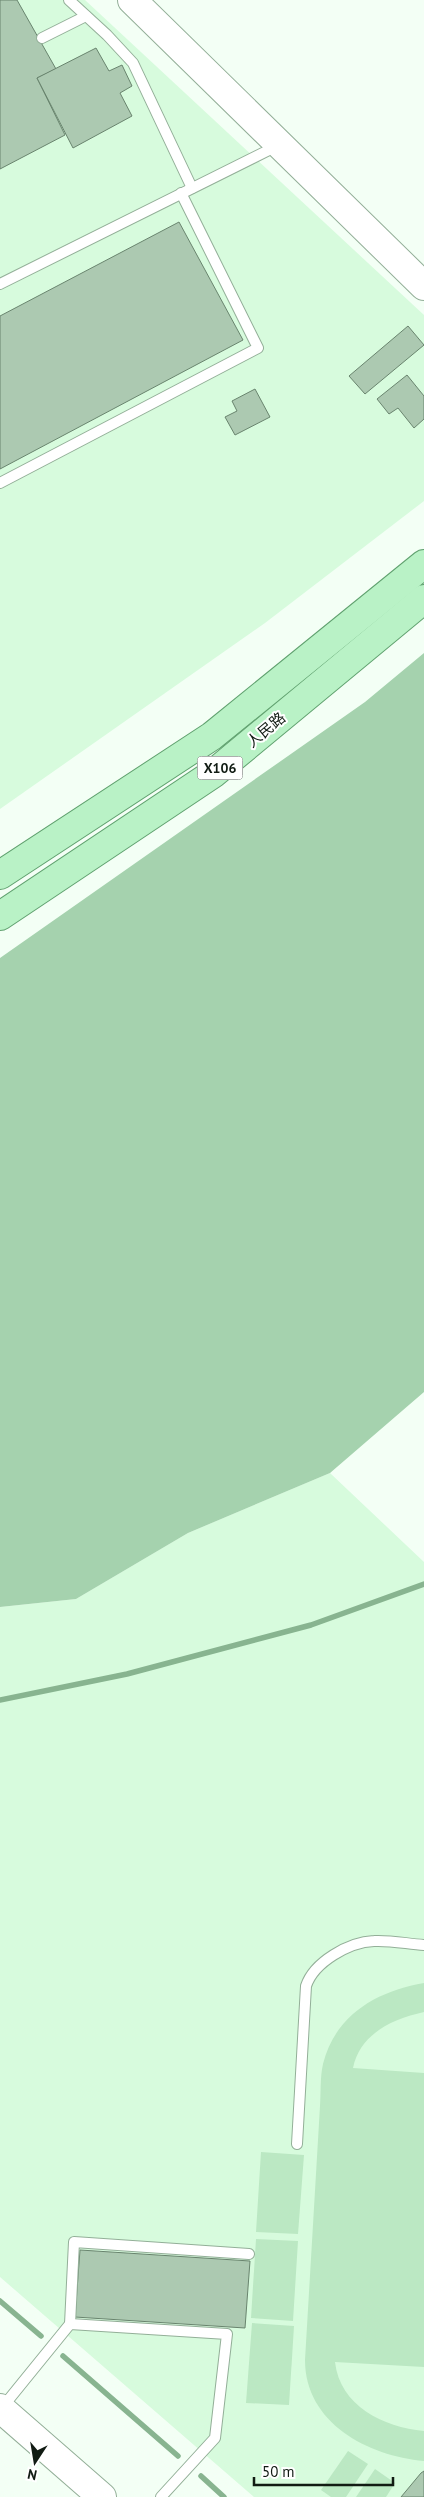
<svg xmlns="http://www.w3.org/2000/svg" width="424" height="2497" font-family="'PT Sans','Noto Sans SC',sans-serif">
  <rect width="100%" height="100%" fill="#f3fff5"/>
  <!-- built -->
  <g fill="#d7fbdd">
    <polygon points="0,0 85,0 424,315 424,501 265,623 0,809"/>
    <polygon points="330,1473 424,1562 424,2497 254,2497 0,2277 0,1607 76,1599 188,1533"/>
  </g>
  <!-- green -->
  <g fill="#bbe8c3">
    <path d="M424 1983V2012C392 2019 360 2034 353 2068L424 2073V2367L335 2362C340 2406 383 2427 424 2431V2461C368 2456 305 2423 305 2360L320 2106C321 2092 320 2077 323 2064 335 2015 377 1991 424 1983Z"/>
    <polygon points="261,2152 304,2155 298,2234 256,2232"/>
    <polygon points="256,2239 298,2241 293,2321 251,2318"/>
    <polygon points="252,2323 294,2326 289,2405 246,2403"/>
    <polygon points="348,2451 368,2464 346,2497 331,2497 321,2490"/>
    <polygon points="375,2469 395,2483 386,2497 356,2497"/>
  </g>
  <!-- forest -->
  <polygon fill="#a5d2ae" points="424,653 424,1392 330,1473 188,1533 76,1599 0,1607 0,958 365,702"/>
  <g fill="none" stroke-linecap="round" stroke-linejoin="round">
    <!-- stream -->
    <g stroke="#88b490" stroke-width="5.5">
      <polyline points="0,1700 127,1674 311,1625 424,1584"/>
      <polyline points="0,2301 41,2336"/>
      <polyline points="63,2356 178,2456"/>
      <polyline points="201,2476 224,2497"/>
    </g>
  </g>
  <!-- building -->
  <g fill="#acc9b1" stroke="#69846e">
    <polygon points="0,0 17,0 56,69 37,78 65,135 0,169"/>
    <polygon points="96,48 109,71 122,65 132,86 120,93 132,116 73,148 37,78"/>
    <polygon points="179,222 243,340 0,469 0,316"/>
    <polygon points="408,326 424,345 365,394 349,376"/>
    <polygon points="407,375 424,396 424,419 414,428 398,408 389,414 377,399"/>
    <polygon points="255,389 270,417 235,435 225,417 237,411 232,401"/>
    <polygon points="80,2250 250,2261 245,2328 75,2317"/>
    <polygon points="424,2471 424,2497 401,2497 421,2473"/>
  </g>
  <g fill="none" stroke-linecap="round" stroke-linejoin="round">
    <defs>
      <g id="lane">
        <polyline points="69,0 107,35 133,63 192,188"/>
        <polyline points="42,38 86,16"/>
        <polyline points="0,284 279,145"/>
        <polyline points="0,483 258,348 181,193"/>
        <path d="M297 2144 306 1986C314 1962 349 1942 374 1941 390 1940 408 1944 424 1945"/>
        <polyline points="70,2324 74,2242 249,2254"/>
        <polyline points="1,2409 70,2324 227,2334 215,2438 161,2497"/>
      </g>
      <g id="secondary">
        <polyline points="132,0 424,286"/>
        <polyline points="0,2408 102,2497"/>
      </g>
      <g id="primary">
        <polyline points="0,875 212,736 424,564"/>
        <polyline points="0,916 214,773 424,599"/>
      </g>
    </defs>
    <!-- lane casing -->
    <use href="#lane" stroke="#93af98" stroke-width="12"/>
    <!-- secondary casing -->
    <use href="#secondary" stroke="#93af98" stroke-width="30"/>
    <!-- primary casing -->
    <use href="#primary" stroke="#60a16f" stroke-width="30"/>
    <!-- lane -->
    <use href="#lane" stroke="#fff" stroke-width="10"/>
    <!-- secondary -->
    <use href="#secondary" stroke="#fff" stroke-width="28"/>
    <!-- primary -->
    <use href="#primary" stroke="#b9f2c6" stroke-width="28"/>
  </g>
  <g text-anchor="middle" stroke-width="4" stroke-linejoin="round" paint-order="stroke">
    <!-- shield labels -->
    <rect fill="#fff" stroke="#585f5a" stroke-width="1" x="197.5" y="756.5" width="45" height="23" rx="4"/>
    <g font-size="14" font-weight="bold" fill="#111b13">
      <text x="220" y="773">X106</text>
    </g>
    <!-- street labels -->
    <g font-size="15" fill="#111b13" stroke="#fff">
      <text transform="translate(266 730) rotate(-40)" y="5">人民路</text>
    </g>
  </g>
  <!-- north arrow -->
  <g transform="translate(35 2462) rotate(192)" stroke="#ffffff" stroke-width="4" paint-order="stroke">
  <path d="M0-4L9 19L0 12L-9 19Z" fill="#111b13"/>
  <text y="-8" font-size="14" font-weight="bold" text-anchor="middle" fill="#111b13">N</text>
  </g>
  <!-- scale -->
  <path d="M254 2477v8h139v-8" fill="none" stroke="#111b13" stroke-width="2.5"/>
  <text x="262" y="2477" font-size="15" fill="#111b13" stroke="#ffffff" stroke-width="4" paint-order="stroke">50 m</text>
</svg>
